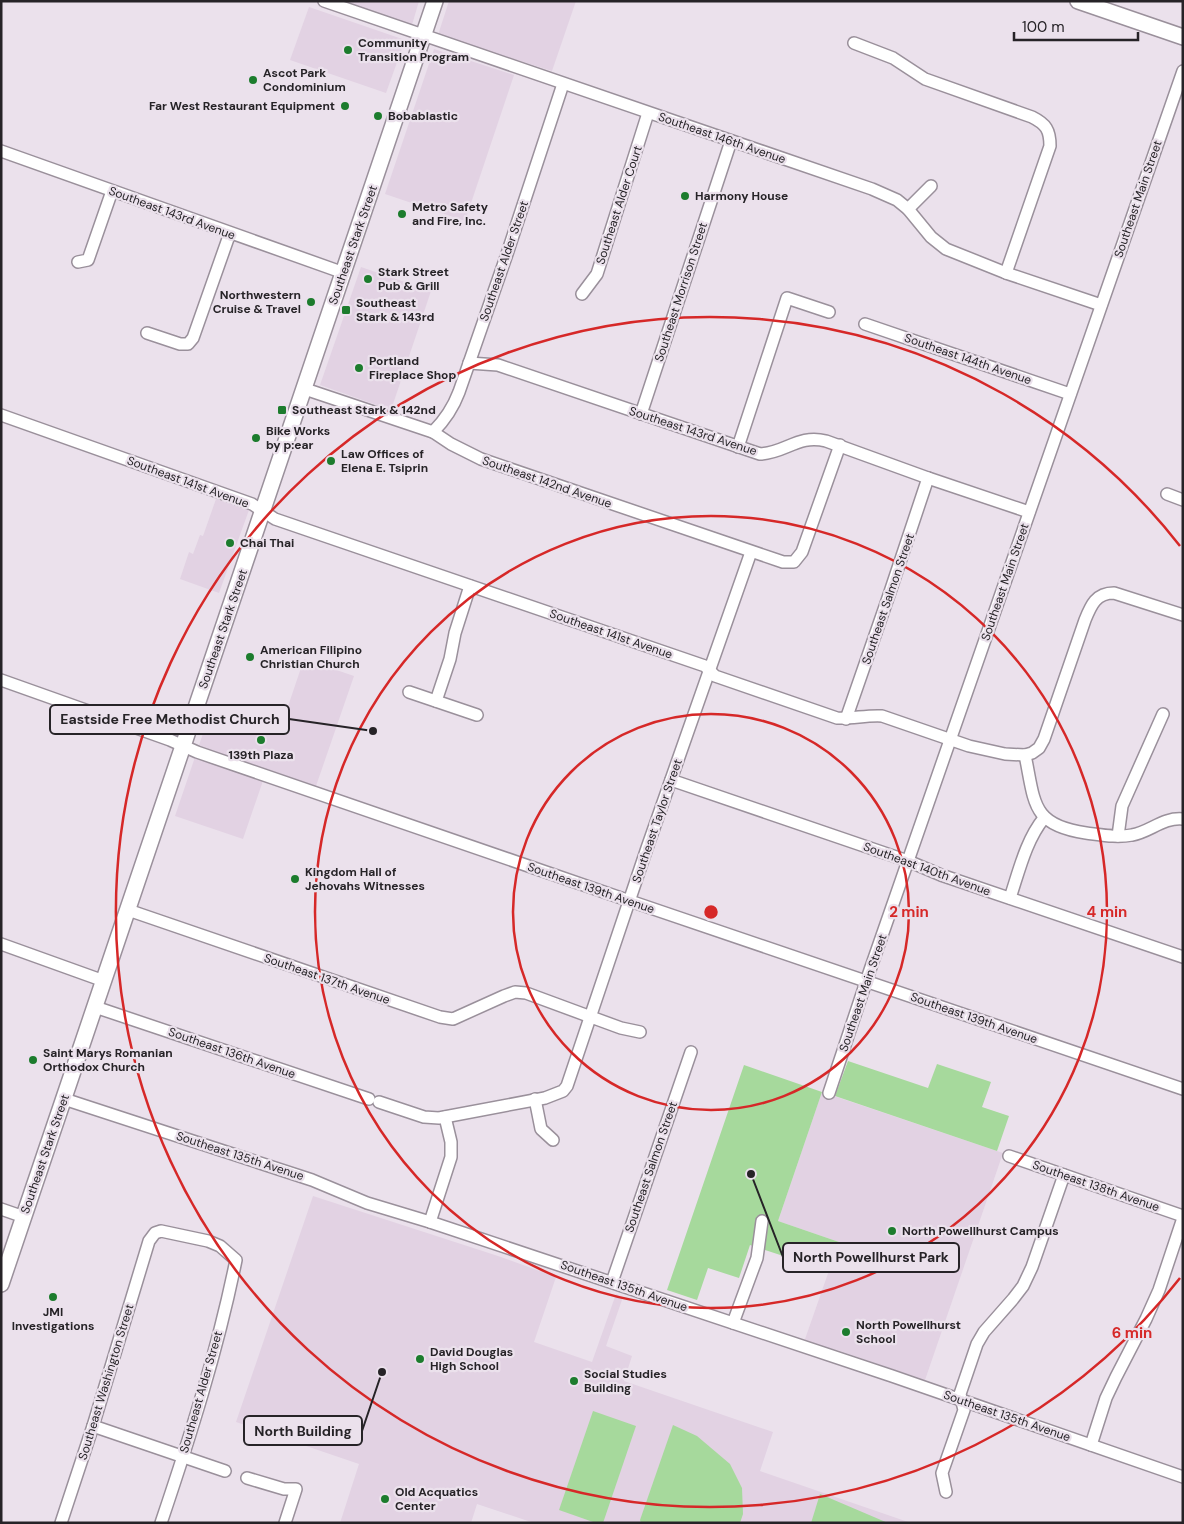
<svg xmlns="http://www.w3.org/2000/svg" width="1184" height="1524" font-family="'DM Sans',sans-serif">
  <rect width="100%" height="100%" fill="#ebe1ec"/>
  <!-- built -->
  <g fill="#e2d2e3">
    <polygon points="345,1 419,1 412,25"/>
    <polygon points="449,1 576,1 552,71 438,35"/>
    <polygon points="309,7 405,40 386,93 290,60"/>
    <polygon points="434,49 514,75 465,221 385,194"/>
    <polygon points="361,267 431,291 391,410 320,385"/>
    <polygon points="216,499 249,510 219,593 180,579 189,552 193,554 200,535 203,536"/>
    <polygon points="304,659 354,676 316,786 267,769 243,839 175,816 212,707 280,730"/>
    <polygon points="822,1092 1003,1153 925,1380 837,1350 804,1342 839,1242 778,1221"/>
    <polygon points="313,1196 498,1256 556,1277 534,1342 592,1362 616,1294 623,1297 606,1346 632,1356 624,1381 773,1432 760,1471 911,1523 534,1523 477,1504 471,1523 340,1523 359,1464 236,1422"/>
  </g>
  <!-- green -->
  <g fill="#a6d99c">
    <polygon points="848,1061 928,1088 937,1064 991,1082 982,1107 1009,1116 997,1151 835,1096"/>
    <polygon points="744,1065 822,1092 778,1221 839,1242 829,1271 750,1245 739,1278 708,1268 697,1300 667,1290"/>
    <polygon points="593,1411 636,1426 603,1523 596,1523 559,1510"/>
    <polygon points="673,1425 697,1436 730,1464 742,1488 743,1514 740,1523 641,1523 640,1520"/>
    <polygon points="820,1494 888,1523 811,1523"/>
  </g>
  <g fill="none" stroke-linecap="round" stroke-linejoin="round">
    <defs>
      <g id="minor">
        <polyline points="324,1 872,189 897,200 908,209 931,237 946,249 1006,273 1101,305"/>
        <path d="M854 43 893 58 925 79 1032 117C1046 124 1050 130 1050 146L1006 273"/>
        <polyline points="1,151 344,273"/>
        <polyline points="908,209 931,186"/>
        <polyline points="78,262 88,260 112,191"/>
        <polyline points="582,294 597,274 648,113"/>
        <polyline points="865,324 1070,394"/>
        <polyline points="147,333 180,344 188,344 193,338 230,233"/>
        <path d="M469 363 498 365 760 454C786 453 798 434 826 441L928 478 1029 512"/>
        <polyline points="305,389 433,432 451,444 481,459 783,562 794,562 802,552 840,445"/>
        <polyline points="641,414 731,141"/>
        <path d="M1 415 252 504 275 519 705 666 715 676 837 718C852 719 866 715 882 716L969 746 1005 754 1025 755 1032 753 1039 748 1044 739 1085 620C1091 605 1096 593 1114 593L1183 615"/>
        <path d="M433 432C445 420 453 408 459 392L506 257 563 84"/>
        <polyline points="738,447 787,298 829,312"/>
        <polyline points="1167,494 1183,500"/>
        <polyline points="1,680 170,740 197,752 630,901 1183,1089"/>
        <polyline points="409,692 477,715"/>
        <polyline points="436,701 450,659 455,633 470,586"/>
        <polyline points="846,719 889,595 928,478"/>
        <path d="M1025 755C1035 803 1031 825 1086 833 1102 835 1117 838 1132 835 1150 832 1163 817 1183 819"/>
        <polyline points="671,780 908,861 941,875 1183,957"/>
        <polyline points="1118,836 1122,806 1163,714"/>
        <path d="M1010 898C1019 871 1026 840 1044 818"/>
        <polyline points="128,910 440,1017 453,1019 504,996 515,992 526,993 591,1017 621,1028 640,1032"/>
        <polyline points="1,944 104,981"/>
        <polyline points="95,1007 369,1099"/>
        <polyline points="829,1093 870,970 1183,71"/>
        <polyline points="64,1099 312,1180 367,1203 430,1222 892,1376 1183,1477"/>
        <polyline points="535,1099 541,1129 553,1140"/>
        <polyline points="379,1102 424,1117 439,1118 545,1098 563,1091 567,1086 647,848 751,552"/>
        <polyline points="1009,1156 1183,1216"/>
        <polyline points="1,1209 24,1217"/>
        <polyline points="430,1222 451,1157 451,1142 445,1117"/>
        <polyline points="612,1282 691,1052"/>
        <polyline points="733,1323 757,1258 762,1221"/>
        <polyline points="93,1426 225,1471"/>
        <polyline points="1091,1445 1106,1398 1116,1377 1146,1319 1159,1290 1183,1218"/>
        <polyline points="247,1478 284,1489 296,1489 285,1523"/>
        <polyline points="946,1492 942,1473 964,1410 960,1394 977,1344 984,1332 1013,1299 1023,1286 1032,1267 1064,1175"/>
        <path d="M61 1523 93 1426 149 1241 155 1233 161 1231 208 1241 220 1246 236 1260C218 1349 190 1437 161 1523"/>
      </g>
      <g id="major">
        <polyline points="1078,1 1183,37"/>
        <polyline points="1,1284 435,1"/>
      </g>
    </defs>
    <!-- minor casing -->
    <use href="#minor" stroke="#9a909b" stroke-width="14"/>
    <!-- major casing -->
    <use href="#major" stroke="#9a909b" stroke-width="18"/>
    <!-- minor -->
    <use href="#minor" stroke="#fff" stroke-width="11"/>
    <!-- major -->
    <use href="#major" stroke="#fff" stroke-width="15"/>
  </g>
  <!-- distance rings -->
  <g fill="none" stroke="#d62828" stroke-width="2.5">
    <circle cx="711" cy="912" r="198"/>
    <circle cx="711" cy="912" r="396"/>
    <path d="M1180 1278A595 595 0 1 1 1180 546"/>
  </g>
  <!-- markers -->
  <g fill="#1c7c2d" stroke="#ebe1ec" stroke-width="2">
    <circle cx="348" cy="50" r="5"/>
    <circle cx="253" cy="80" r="5"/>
    <circle cx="345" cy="106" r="5"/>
    <circle cx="378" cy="116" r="5"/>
    <circle cx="685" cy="196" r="5"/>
    <circle cx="402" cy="214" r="5"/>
    <circle cx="368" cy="279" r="5"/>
    <circle cx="311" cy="302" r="5"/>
    <rect x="341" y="305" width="10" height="10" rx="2.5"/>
    <circle cx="359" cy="368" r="5"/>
    <rect x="277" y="405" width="10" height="10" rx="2.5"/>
    <circle cx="256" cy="438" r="5"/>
    <circle cx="331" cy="461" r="5"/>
    <circle cx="230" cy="543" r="5"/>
    <circle cx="250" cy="657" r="5"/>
    <circle cx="261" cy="740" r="5"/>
    <circle cx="295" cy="879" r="5"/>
    <circle cx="33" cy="1060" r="5"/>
    <circle cx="892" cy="1231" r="5"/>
    <circle cx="53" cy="1297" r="5"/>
    <circle cx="846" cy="1332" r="5"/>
    <circle cx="420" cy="1359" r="5"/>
    <circle cx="574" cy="1381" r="5"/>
    <circle cx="385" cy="1499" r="5"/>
  </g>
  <g text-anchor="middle" stroke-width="4.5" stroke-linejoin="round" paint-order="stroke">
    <!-- poi labels -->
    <g font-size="12" font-weight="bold" fill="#262327" stroke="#ebe1ec" text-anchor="start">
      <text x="358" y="47">Community<tspan x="358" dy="14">Transition Program</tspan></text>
      <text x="263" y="77">Ascot Park<tspan x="263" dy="14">Condominium</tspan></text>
      <text x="335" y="110" text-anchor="end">Far West Restaurant Equipment</text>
      <text x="388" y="120">Bobablastic</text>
      <text x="695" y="200">Harmony House</text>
      <text x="412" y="211">Metro Safety<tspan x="412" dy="14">and Fire, Inc.</tspan></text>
      <text x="378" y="276">Stark Street<tspan x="378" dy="14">Pub &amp; Grill</tspan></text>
      <text x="301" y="299" text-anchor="end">Northwestern<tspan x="301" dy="14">Cruise &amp; Travel</tspan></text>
      <text x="356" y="307">Southeast<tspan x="356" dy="14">Stark &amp; 143rd</tspan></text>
      <text x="369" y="365">Portland<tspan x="369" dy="14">Fireplace Shop</tspan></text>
      <text x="292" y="414">Southeast Stark &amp; 142nd</text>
      <text x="266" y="435">Bike Works<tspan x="266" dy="14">by p:ear</tspan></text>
      <text x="341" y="458">Law Offices of<tspan x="341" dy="14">Elena E. Tsiprin</tspan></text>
      <text x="240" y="547">Chai Thai</text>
      <text x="260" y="654">American Filipino<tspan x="260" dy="14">Christian Church</tspan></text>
      <text x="261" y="759" text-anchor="middle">139th Plaza</text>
      <text x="305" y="876">Kingdom Hall of<tspan x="305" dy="14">Jehovahs Witnesses</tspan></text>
      <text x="43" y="1057">Saint Marys Romanian<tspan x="43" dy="14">Orthodox Church</tspan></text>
      <text x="902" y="1235">North Powellhurst Campus</text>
      <text x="53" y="1316" text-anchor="middle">JMI<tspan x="53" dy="14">Investigations</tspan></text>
      <text x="856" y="1329">North Powellhurst<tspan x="856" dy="14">School</tspan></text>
      <text x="430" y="1356">David Douglas<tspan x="430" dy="14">High School</tspan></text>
      <text x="584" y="1378">Social Studies<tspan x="584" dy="14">Building</tspan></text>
      <text x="395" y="1496">Old Acquatics<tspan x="395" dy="14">Center</tspan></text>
    </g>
    <!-- street labels -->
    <g font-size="12" fill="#262327" stroke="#ebe1ec">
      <text transform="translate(722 138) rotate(19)" y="4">Southeast 146th Avenue</text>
      <text transform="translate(1138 199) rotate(-71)" y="4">Southeast Main Street</text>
      <text transform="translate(619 205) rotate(-72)" y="4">Southeast Alder Court</text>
      <text transform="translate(172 213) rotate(20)" y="4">Southeast 143rd Avenue</text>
      <text transform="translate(353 245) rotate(-71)" y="4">Southeast Stark Street</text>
      <text transform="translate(504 261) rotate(-71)" y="4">Southeast Alder Street</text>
      <text transform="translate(681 292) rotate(-72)" y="4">Southeast Morrison Street</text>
      <text transform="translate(968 359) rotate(19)" y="4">Southeast 144th Avenue</text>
      <text transform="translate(693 431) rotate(18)" y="4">Southeast 143rd Avenue</text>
      <text transform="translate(188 482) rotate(20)" y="4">Southeast 141st Avenue</text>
      <text transform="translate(547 482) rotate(19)" y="4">Southeast 142nd Avenue</text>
      <text transform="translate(1005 582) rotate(-71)" y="4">Southeast Main Street</text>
      <text transform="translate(888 599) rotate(-71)" y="4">Southeast Salmon Street</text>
      <text transform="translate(223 629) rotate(-71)" y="4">Southeast Stark Street</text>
      <text transform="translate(611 634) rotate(19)" y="4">Southeast 141st Avenue</text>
      <text transform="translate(657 821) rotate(-71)" y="4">Southeast Taylor Street</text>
      <text transform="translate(927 869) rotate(20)" y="4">Southeast 140th Avenue</text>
      <text transform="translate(591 888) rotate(19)" y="4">Southeast 139th Avenue</text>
      <text transform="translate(327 979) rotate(19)" y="4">Southeast 137th Avenue</text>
      <text transform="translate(863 993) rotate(-71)" y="4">Southeast Main Street</text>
      <text transform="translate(974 1018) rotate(19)" y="4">Southeast 139th Avenue</text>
      <text transform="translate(232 1053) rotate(19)" y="4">Southeast 136th Avenue</text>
      <text transform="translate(45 1154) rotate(-71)" y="4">Southeast Stark Street</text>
      <text transform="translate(240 1156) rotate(18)" y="4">Southeast 135th Avenue</text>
      <text transform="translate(651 1167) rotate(-71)" y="4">Southeast Salmon Street</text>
      <text transform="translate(1096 1186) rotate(19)" y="4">Southeast 138th Avenue</text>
      <text transform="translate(624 1286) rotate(19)" y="4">Southeast 135th Avenue</text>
      <text transform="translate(106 1382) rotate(-73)" y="4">Southeast Washington Street</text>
      <text transform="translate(201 1392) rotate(-74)" y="4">Southeast Alder Street</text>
      <text transform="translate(1007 1416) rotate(19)" y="4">Southeast 135th Avenue</text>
    </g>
  </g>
  <circle cx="711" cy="912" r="8" fill="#d62828" stroke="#ebe1ec" stroke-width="2.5"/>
  <g font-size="15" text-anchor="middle" font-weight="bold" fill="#d62828" stroke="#ebe1ec" stroke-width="4.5" stroke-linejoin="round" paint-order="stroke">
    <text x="909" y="917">2 min</text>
    <text x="1107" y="917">4 min</text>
    <text x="1132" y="1338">6 min</text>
  </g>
  <!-- callouts -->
  <path fill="none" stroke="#262327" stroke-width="2" d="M373 731L289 719M751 1174L783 1257M382 1372L362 1431"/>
  <g fill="#262327" stroke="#ebe1ec" stroke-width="2">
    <circle cx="373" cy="731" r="5"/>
    <circle cx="751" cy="1174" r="5"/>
    <circle cx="382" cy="1372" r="5"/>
  </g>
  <g fill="#ebe1ec" stroke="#262327" stroke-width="2">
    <rect x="50" y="705" width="239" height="29" rx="5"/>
    <rect x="783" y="1243" width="176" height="29" rx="5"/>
    <rect x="244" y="1416" width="118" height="29" rx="5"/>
  </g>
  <g font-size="14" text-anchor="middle" font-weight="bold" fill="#262327">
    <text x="170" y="724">Eastside Free Methodist Church</text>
    <text x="871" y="1262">North Powellhurst Park</text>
    <text x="303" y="1436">North Building</text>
  </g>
  <!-- border -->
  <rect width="1184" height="1524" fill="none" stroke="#262327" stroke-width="5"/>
  <!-- scale -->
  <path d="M1014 32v8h124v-8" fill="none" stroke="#262327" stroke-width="2.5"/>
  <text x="1022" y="32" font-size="15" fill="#262327" stroke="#ebe1ec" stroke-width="4" paint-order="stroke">100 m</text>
</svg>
